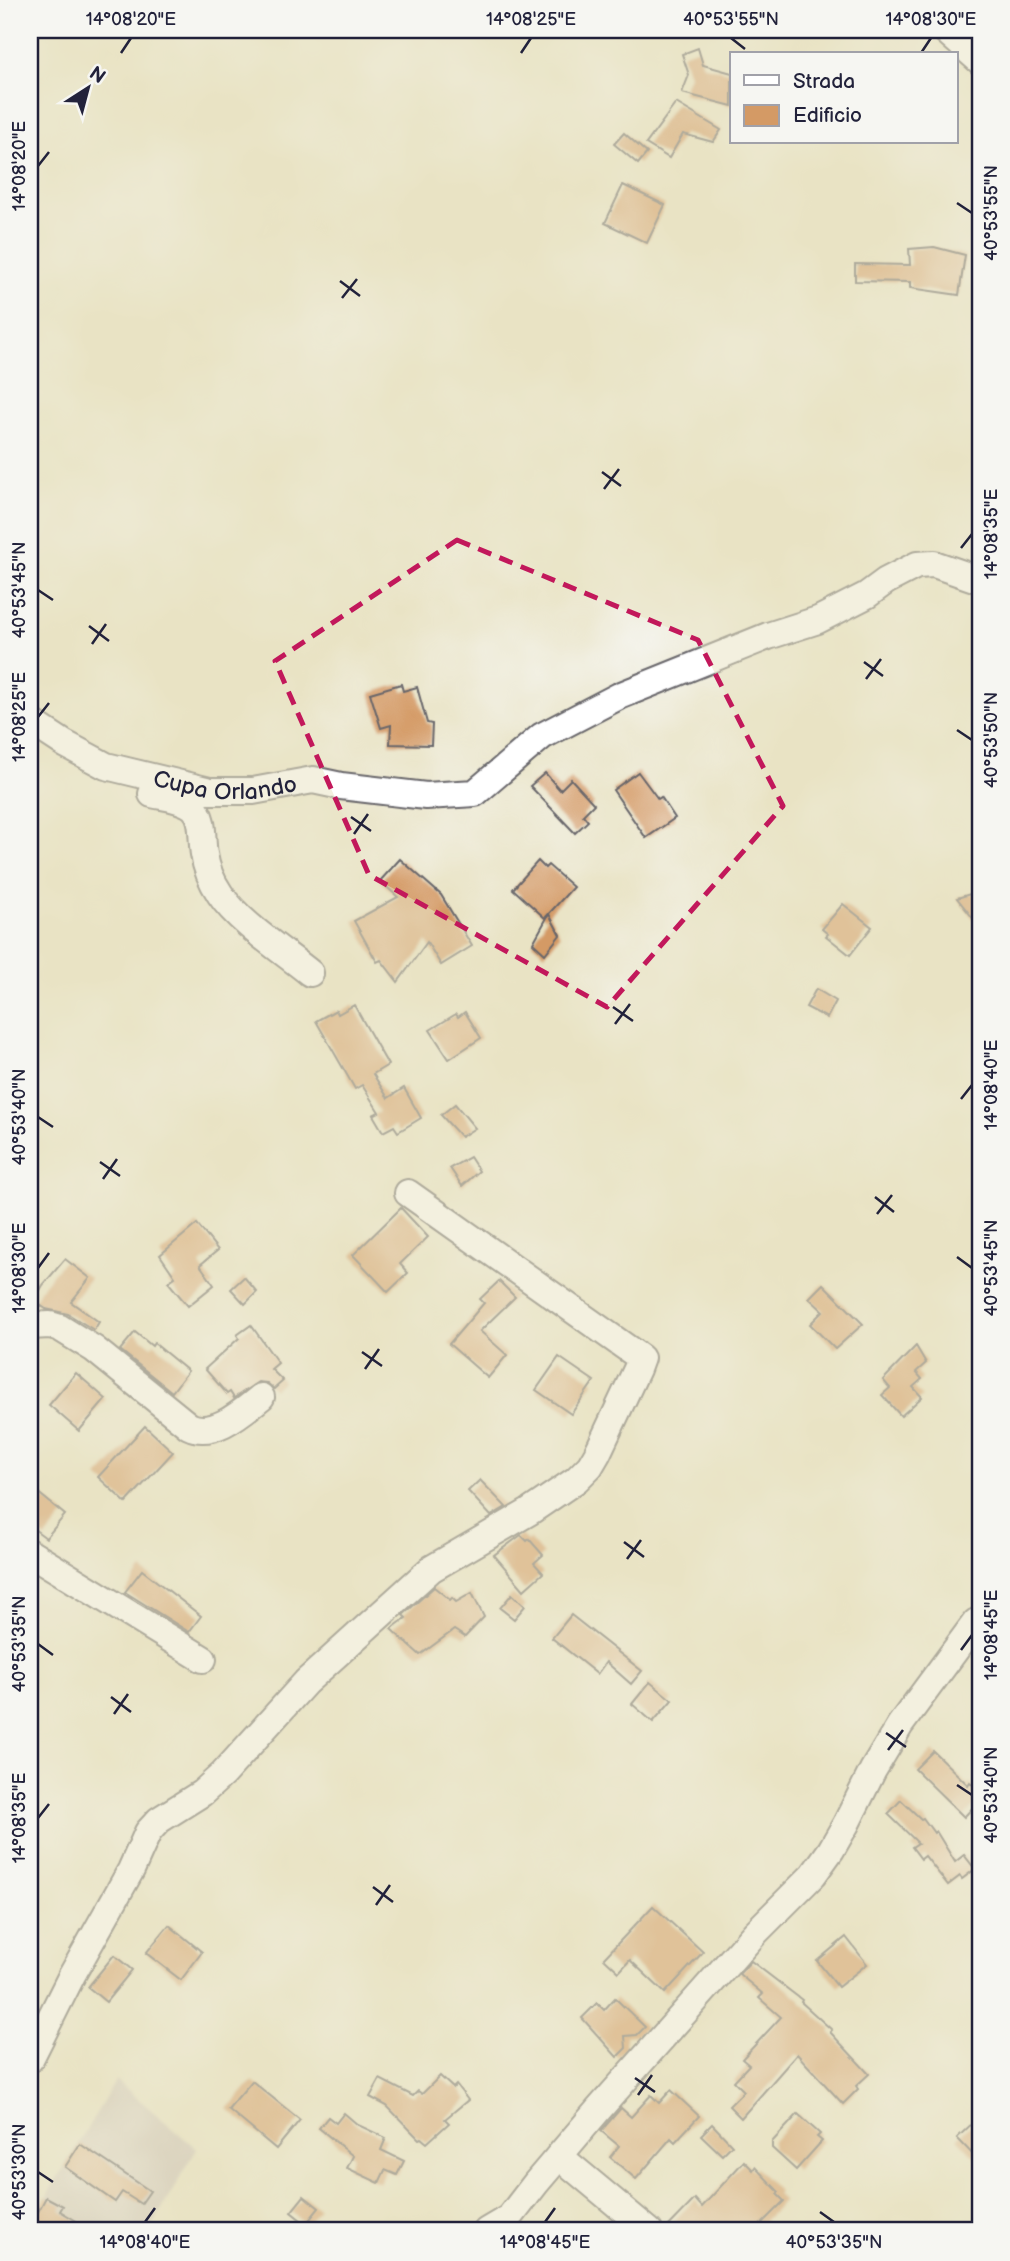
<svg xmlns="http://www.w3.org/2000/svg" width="1010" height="2261" font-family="'Balsamiq Sans',sans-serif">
  <rect width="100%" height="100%" fill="#f6f6f2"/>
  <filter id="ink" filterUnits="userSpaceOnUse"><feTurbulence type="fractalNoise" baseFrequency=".0143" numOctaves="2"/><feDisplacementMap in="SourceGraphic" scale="14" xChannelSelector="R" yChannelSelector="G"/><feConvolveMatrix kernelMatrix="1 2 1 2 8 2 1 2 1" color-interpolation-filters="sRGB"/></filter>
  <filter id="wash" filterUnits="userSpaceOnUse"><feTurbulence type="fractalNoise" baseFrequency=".00686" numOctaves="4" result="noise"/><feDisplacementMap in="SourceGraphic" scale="28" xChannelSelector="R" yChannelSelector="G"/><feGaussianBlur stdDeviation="1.57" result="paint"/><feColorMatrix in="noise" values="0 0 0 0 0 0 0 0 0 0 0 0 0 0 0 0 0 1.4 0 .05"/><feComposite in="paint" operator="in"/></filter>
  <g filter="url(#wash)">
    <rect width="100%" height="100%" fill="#e9e3c4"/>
    <!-- industrial -->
    <polygon fill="#ccc2b9" points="116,2080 197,2149 149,2231 30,2231 30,2227 46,2197"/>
    <g id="blocks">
      <!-- building -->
      <g fill="#d49a65">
        <polygon points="698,48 703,65 732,73 732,106 682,93 689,75 682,54"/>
        <polygon points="676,103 721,130 713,142 683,134 669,158 646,144"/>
        <polygon points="624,133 647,153 638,164 614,144"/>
        <polygon points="623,185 665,205 647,243 605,223"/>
        <polygon points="934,247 965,255 959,295 910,288 910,282 855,281 855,264 910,265 909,249"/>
        <polygon points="401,684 403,691 417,687 427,723 432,724 431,745 390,744 391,725 381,728 370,693"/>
        <polygon points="638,772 658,799 661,797 675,818 646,838 613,790"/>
        <polygon points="545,773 560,790 571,779 594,804 583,815 588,821 575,833 530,786"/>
        <polygon points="400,859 441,895 472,946 441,965 427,942 398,982 381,960 377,962 354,921 398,897 380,881"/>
        <polygon points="538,861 545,868 548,865 573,887 545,918 513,889"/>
        <polygon points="980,891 980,927 957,898"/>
        <polygon points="843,904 872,927 850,955 826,936 828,934 822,929"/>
        <polygon points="549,914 560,935 545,954 533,943"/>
        <polygon points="816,989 836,1001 827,1018 806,1007"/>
        <polygon points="354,1005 388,1065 373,1074 388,1098 404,1088 421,1118 398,1132 394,1126 383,1132 373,1115 379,1112 362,1085 355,1089 316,1021 336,1010 338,1014"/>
        <polygon points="465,1012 481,1038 449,1059 430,1030 456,1014 458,1017"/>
        <polygon points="455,1104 475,1128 461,1137 441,1115"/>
        <polygon points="470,1157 479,1171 462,1186 450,1168"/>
        <polygon points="401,1208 428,1237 400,1264 408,1273 388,1292 353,1255"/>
        <polygon points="197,1224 218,1250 200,1265 214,1285 188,1306 168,1282 175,1277 160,1255"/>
        <polygon points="65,1259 90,1278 71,1302 99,1322 94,1330 68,1314 46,1309 34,1301 43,1285"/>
        <polygon points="244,1277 257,1292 245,1304 231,1289"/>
        <polygon points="499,1281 515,1297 480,1331 507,1355 488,1378 449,1344 484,1303 480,1299"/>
        <polygon points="823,1284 863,1324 835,1349 810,1324 823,1311 809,1298"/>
        <polygon points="251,1325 278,1363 271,1369 283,1381 274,1389 267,1383 258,1382 234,1398 230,1392 227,1394 205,1369 239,1338 237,1335"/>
        <polygon points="135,1332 152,1346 154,1343 188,1371 172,1392 120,1350"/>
        <polygon points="916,1346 926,1363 916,1372 922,1379 913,1387 922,1397 901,1416 882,1395 890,1388 883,1380"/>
        <polygon points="559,1357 594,1381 571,1414 536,1390"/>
        <polygon points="76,1373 106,1399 79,1431 49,1405"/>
        <polygon points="145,1426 173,1452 126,1503 98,1477"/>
        <polygon points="480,1480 506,1507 491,1516 468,1491"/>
        <polygon points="30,1486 65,1515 46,1538 30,1526"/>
        <polygon points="521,1535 527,1541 529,1539 543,1555 534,1563 543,1573 524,1590 494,1555"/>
        <polygon points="142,1570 201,1616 189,1632 125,1592"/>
        <polygon points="434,1587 450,1600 452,1598 456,1602 472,1593 484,1617 465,1637 454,1630 420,1655 391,1629 406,1618 403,1615"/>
        <polygon points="512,1594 525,1606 514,1619 500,1608"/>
        <polygon points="571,1615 642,1671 631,1684 606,1662 597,1674 552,1638"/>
        <polygon points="650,1682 672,1700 653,1722 632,1704"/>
        <polygon points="933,1751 968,1785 970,1782 980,1792 980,1800 964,1817 915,1769"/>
        <polygon points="901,1800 921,1819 923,1818 934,1833 936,1831 955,1862 964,1855 975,1869 962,1879 960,1876 948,1885 925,1856 921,1859 912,1847 918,1843 888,1814"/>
        <polygon points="653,1906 703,1952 665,1993 630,1960 619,1972 604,1958"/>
        <polygon points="169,1925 202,1952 181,1980 146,1953"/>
        <polygon points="846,1937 867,1964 838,1987 817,1961"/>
        <polygon points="114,1955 132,1970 106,2002 88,1987"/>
        <polygon points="751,1961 802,2000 801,2002 832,2030 830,2032 869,2074 856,2086 858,2089 843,2104 797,2054 741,2118 729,2106 744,2091 734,2081 749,2065 742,2059 781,2017 759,1998 763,1994 739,1974"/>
        <polygon points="615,1998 645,2027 637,2035 625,2036 626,2048 617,2057 582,2018 597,2003 604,2010"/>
        <polygon points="440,2076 453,2088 456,2085 468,2100 445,2119 449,2123 427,2143 421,2138 419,2139 387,2106 370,2097 380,2079 413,2096 418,2091 422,2094"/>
        <polygon points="252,2081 300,2120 276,2149 228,2109"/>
        <polygon points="671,2090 699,2116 675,2142 671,2138 636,2179 610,2157 619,2146 601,2131 621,2108 631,2117 651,2095 659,2103"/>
        <polygon points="344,2113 358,2125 386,2138 381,2150 404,2161 397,2175 385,2170 379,2183 347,2168 353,2156 319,2128 328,2117 336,2123"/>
        <polygon points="798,2114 820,2134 817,2137 822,2141 796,2170 772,2148 772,2142"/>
        <polygon points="980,2116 980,2162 957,2138"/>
        <polygon points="712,2124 732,2145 722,2155 701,2135"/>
        <polygon points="80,2144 150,2191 141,2204 122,2192 115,2202 65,2167"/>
        <polygon points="744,2161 753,2170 755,2167 779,2192 777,2194 784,2201 760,2225 750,2231 664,2231 695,2199 702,2207"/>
        <polygon points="304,2196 319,2208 306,2224 291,2212"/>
        <polygon points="46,2197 63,2206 60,2211 93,2231 66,2231 54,2223 49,2231 30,2231 30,2227"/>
      </g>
    </g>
  </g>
  <g filter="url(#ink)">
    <use href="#blocks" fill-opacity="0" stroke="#68666b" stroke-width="2"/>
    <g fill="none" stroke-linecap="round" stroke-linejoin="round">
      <defs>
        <g id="minor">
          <polyline points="945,30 980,61"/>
          <path id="s1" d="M30 721 65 744 106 766 210 791H253L313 780 341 786 426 796 475 793 542 736 619 696 768 636 818 620 867 595 886 581 917 565 934 564 980 580"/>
          <path d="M152 794C165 797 182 798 193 807 205 818 201 838 204 854 206 868 212 882 220 894 238 922 283 951 310 973"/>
          <path d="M30 1326 50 1325 60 1328 94 1349 189 1426C214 1438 242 1412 261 1397"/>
          <polyline points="30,1553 203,1659"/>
          <polyline points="30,2059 72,1975 131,1870 148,1832 159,1820 202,1793 223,1774 306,1682 431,1569 529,1512 576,1480 590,1466 597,1454 637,1369 641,1358 408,1193"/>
          <polyline points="559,2156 649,2231"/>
          <polyline points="487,2231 509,2218 536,2183 599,2109 756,1932 813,1875 831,1850 846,1824 873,1770 900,1725 976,1622"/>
        </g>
      </defs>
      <!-- minor casing -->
      <use href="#minor" stroke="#68666b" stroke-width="30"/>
      <!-- minor -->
      <use href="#minor" stroke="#fff" stroke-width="26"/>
    </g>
  </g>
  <!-- marked area -->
  <path d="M0 0H1010V2261H0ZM457 540 698 640 783 806 607 1007 369 875 275 661Z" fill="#e9e3c4" fill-opacity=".55" fill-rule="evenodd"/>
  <path fill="none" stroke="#c2185b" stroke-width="5" stroke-dasharray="14 9" stroke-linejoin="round" d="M457 540 698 640 783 806 607 1007 369 875 275 661Z"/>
  <!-- ticks -->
  <path fill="none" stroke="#22223b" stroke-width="2.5" d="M731 38 745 49M121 53 131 38M521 53 531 38M921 53 931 38M38 166 49 152M957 203 972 213M340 281 360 296M342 298 357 279M602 472 621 486M604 489 619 469M961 548 972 534M38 590 53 600M89 626 109 641M92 644 106 624M864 662 883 676M866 679 881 659M38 717 49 703M957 730 972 740M351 817 371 831M354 834 368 814M613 1007 633 1021M615 1024 630 1004M961 1099 972 1085M38 1117 53 1127M100 1162 120 1176M103 1179 117 1159M875 1197 894 1212M877 1214 892 1195M957 1257 972 1268M38 1268 49 1253M362 1352 382 1366M365 1369 379 1349M624 1542 644 1557M627 1559 641 1540M38 1644 53 1655M961 1650 972 1635M111 1697 131 1712M114 1714 128 1694M886 1733 906 1747M888 1750 903 1730M957 1785 972 1795M38 1818 49 1804M373 1887 393 1902M376 1905 390 1885M635 2078 655 2092M638 2095 652 2075M38 2172 53 2182M820 2212 834 2222M145 2222 155 2208M545 2222 555 2208"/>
  <g text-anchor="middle" stroke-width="7" stroke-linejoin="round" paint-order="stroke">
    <!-- street labels -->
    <g font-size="23" fill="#22223b" stroke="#f6f6f2">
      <text dy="8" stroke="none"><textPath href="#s1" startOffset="210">Cupa Orlando</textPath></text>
    </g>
  </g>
  <!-- margin -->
  <rect width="1010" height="2261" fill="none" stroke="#f6f6f2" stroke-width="77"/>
  <!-- legend -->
  <rect x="730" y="52" width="228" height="91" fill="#f6f6f2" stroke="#a1a1a9" stroke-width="2"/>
  <rect x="744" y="75" width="35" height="10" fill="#ffffff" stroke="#a1a1a9" stroke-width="2"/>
  <text x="793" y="88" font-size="21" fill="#22223b">Strada</text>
  <rect x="744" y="105" width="35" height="21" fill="#d49a65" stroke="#a1a1a9" stroke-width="2"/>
  <text x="793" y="122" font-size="21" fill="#22223b">Edificio</text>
  <!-- north arrow -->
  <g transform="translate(88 88) rotate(36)" stroke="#f6f6f2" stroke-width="5" paint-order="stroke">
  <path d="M0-5L12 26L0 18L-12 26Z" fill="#22223b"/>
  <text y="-10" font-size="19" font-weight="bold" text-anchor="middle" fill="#22223b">N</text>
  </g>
  <rect x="38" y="38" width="934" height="2184" fill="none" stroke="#22223b" stroke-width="2.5"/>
  <g font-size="18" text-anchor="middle" fill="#22223b">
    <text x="131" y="25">14°08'20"E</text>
    <text x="531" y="25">14°08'25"E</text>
    <text x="731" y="25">40°53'55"N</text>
    <text x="931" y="25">14°08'30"E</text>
    <text transform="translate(19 166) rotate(-90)" y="6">14°08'20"E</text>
    <text transform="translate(991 213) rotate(-90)" y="6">40°53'55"N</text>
    <text transform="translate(991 534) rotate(-90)" y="6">14°08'35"E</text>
    <text transform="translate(19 590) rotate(-90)" y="6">40°53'45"N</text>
    <text transform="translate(19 717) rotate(-90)" y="6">14°08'25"E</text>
    <text transform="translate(991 740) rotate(-90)" y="6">40°53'50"N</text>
    <text transform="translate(991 1085) rotate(-90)" y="6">14°08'40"E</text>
    <text transform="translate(19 1117) rotate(-90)" y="6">40°53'40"N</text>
    <text transform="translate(19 1268) rotate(-90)" y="6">14°08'30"E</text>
    <text transform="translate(991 1268) rotate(-90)" y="6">40°53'45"N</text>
    <text transform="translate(991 1635) rotate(-90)" y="6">14°08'45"E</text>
    <text transform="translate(19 1644) rotate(-90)" y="6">40°53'35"N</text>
    <text transform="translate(991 1795) rotate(-90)" y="6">40°53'40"N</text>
    <text transform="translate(19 1818) rotate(-90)" y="6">14°08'35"E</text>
    <text transform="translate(19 2172) rotate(-90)" y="6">40°53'30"N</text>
    <text x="145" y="2248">14°08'40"E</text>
    <text x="545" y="2248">14°08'45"E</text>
    <text x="834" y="2248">40°53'35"N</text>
  </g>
</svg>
